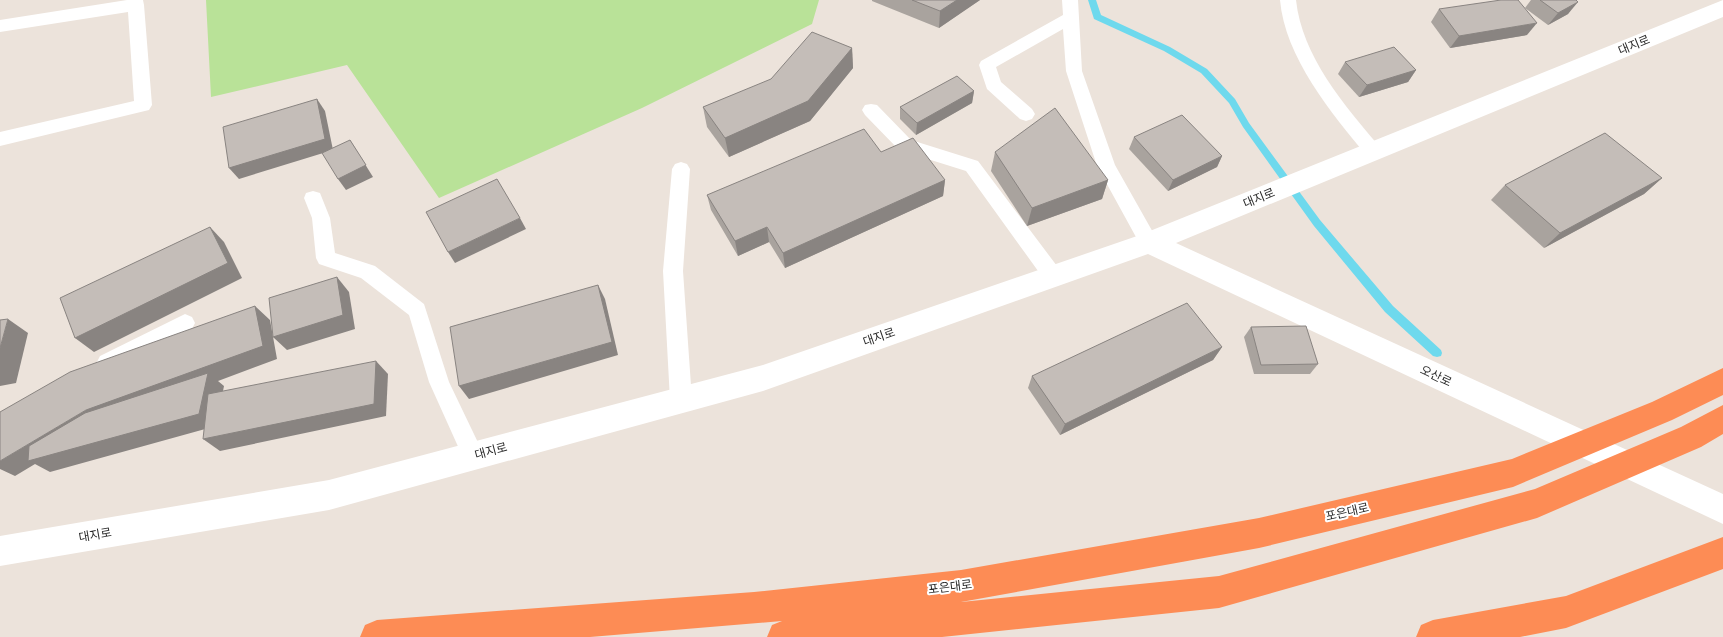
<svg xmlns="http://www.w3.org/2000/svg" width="1723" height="637" font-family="'Asap Condensed','Noto Sans KR',sans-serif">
  <rect width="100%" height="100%" fill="#ece3db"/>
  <!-- green -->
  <polygon fill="#b9e298" points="206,0 819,0 812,24 642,108 439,198 347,65 211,97"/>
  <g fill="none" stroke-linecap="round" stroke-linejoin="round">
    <!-- stream -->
    <polygon fill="#6ed9ed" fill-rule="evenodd" points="1088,0 1096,0 1101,15 1170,47 1207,69 1235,99 1249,123 1320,220 1393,306 1441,350 1442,353 1441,356 1437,357 1433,356 1385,312 1314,226 1243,127 1229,103 1201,73 1164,51 1094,19"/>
    <!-- lane -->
    <g fill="#fff" fill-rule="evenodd">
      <polygon points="127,0 143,0 144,5 152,105 149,110 0,146 0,132 134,101 128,12 0,32 0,20"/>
      <polygon points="1062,0 1078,0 1082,71 1115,165 1159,243 1156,248 1149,251 1142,248 1097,166 1066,71 1063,29 996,67 1001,82 1032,109 1035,114 1032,119 1026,121 1020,119 987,89 979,65 981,61 1063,15"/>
      <path d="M1280 0H1296C1302 56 1344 105 1379 146L1382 151 1379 156 1373 158 1367 156C1331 113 1285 57 1280 0Z"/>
      <polygon points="871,104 877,105 911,140 978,161 1060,270 1063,276 1060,282 1053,284 1046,282 966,171 899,150 865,115 862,110 865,105"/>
      <polygon points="681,162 687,164 690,169 683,271 692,400 688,407 681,409 674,407 670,400 663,271 672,169 675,164"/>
      <polygon points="313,191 320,193 330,218 335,253 375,266 424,304 449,382 484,455 481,462 473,465 465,462 429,382 409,315 361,278 319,264 316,258 312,218 304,198 306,193"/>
      <polygon points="185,314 192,317 195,323 192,329 114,368 107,371 100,368 97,362 100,356"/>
    </g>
    <!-- secondary -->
    <polygon fill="#fff" fill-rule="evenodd" points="1723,0 1723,17 1176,243 1723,494 1723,524 1148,254 763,391 329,510 0,566 0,536 329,480 763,365 1140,235"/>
    <!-- highway -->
    <g fill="#fd8c55" fill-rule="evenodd">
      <polygon points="1723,368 1723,395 1672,420 1513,487 1259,548 961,602 902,608 1219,576 1535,489 1681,427 1723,405 1723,434 1701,447 1537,518 1219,608 942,637 767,637 772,625 782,621 590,637 360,637 365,625 377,620 754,592 961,570 1259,518 1512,459 1652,402"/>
      <polygon points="1723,537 1723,569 1566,628 1520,637 1416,637 1421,625 1433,620 1566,596"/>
    </g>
  </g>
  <!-- wall -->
  <g fill="#a9a39e">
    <polygon points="872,0 980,0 939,28 872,1"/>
    <polygon points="1531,0 1576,0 1568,14 1548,25 1525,8"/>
    <polygon points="1439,9 1527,35 1450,48 1431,22"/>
    <polygon points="852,48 853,68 810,121 729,157 707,127 703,107"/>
    <polygon points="1345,62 1416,70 1408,82 1359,97 1338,74"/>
    <polygon points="974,91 972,103 916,135 900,119 900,107"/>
    <polygon points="1134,137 1222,156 1217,167 1168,191 1129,149"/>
    <polygon points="881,152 945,180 943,196 785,268 769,242 738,256 711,210 707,195"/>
    <polygon points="995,152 1108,180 1102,199 1027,226 991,171"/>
    <polygon points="1662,178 1644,194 1544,248 1491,200 1505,185"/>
    <polygon points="1251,327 1318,364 1310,374 1254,374 1244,337"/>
    <polygon points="1222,347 1213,360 1060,435 1028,388 1032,376"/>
  </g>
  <!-- shaded-wall -->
  <g fill="#898481">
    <polygon points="957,0 980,0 939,28 940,11"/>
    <polygon points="1578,2 1568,14 1548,25 1558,13"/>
    <polygon points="1537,23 1527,35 1450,48 1459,36"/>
    <polygon points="852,48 853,68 810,121 729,157 725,138"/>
    <polygon points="1416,70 1408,82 1359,97 1367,85"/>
    <polygon points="974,91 972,103 916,135 917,123"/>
    <polygon points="317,99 325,111 333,150 239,179 229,168"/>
    <polygon points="350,140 373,177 346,190 338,179"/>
    <polygon points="1222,156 1217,167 1168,191 1173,180"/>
    <polygon points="1662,178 1644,194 1544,248 1560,233"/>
    <polygon points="945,180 943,196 785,268 783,253"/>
    <polygon points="1108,180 1102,199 1027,226 1032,208"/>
    <polygon points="520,218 526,229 455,263 448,252"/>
    <polygon points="210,227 224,242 242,278 94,352 75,338"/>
    <polygon points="767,227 769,242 738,256 735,241"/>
    <polygon points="337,277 349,292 355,329 287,350 273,337"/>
    <polygon points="598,285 605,299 618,355 469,399 459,386"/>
    <polygon points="255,306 270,320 277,359 218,381 224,386 216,426 50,472 35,464 15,476 0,469 0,461 86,410"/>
    <polygon points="8,319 28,333 16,383 0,386 0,348"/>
    <polygon points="1222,347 1213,360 1060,435 1065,424"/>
    <polygon points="376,361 388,374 386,416 220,451 203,439"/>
  </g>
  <!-- building -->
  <g fill="#c4bdb8" stroke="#898481">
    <polygon points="912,0 957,0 940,11"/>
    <polygon points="1501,0 1518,0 1537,23 1459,36 1439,9"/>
    <polygon points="1540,0 1576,0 1578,2 1558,13"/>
    <polygon points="812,32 852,48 808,101 725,138 703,107 771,79"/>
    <polygon points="1394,47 1416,70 1367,85 1345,62"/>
    <polygon points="957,76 974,91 917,123 900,107"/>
    <polygon points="317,99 325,139 229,168 223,127"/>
    <polygon points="1055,108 1108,180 1032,208 995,152"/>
    <polygon points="1182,115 1222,156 1173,180 1134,137"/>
    <polygon points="864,129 881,152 913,138 945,180 783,253 767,227 735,241 707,195"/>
    <polygon points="1605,133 1662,178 1560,233 1505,185"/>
    <polygon points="350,140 366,165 338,179 322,153"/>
    <polygon points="497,179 520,218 448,252 426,212"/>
    <polygon points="210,227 228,263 75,338 60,298"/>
    <polygon points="337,277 343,315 273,337 269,298"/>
    <polygon points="598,285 612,342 459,386 450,327"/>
    <polygon points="1187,303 1222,347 1065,424 1032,376"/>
    <polygon points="255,306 263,346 86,410 0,461 0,412 70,372"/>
    <polygon points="8,319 0,348 0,320"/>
    <polygon points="1306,326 1318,364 1261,365 1251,327"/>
    <polygon points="376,361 374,404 203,439 208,394"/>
    <polygon points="208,373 199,414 28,461 29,446 85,413"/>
  </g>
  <g text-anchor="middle" stroke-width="4" stroke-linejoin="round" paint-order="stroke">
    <!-- street labels -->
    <g font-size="12" fill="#292929" stroke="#fff">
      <text transform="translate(1634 45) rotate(-22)" y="4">대지로</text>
      <text transform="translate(1259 198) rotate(-22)" y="4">대지로</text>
      <text transform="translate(879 337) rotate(-19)" y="4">대지로</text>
      <text transform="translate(1436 376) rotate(25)" y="4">오산로</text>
      <text transform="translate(491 451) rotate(-15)" y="4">대지로</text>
      <text transform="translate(1347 512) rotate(-13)" y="4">포은대로</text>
      <text transform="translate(95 535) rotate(-10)" y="4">대지로</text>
      <text transform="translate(950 587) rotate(-7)" y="4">포은대로</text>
    </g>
  </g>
</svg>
